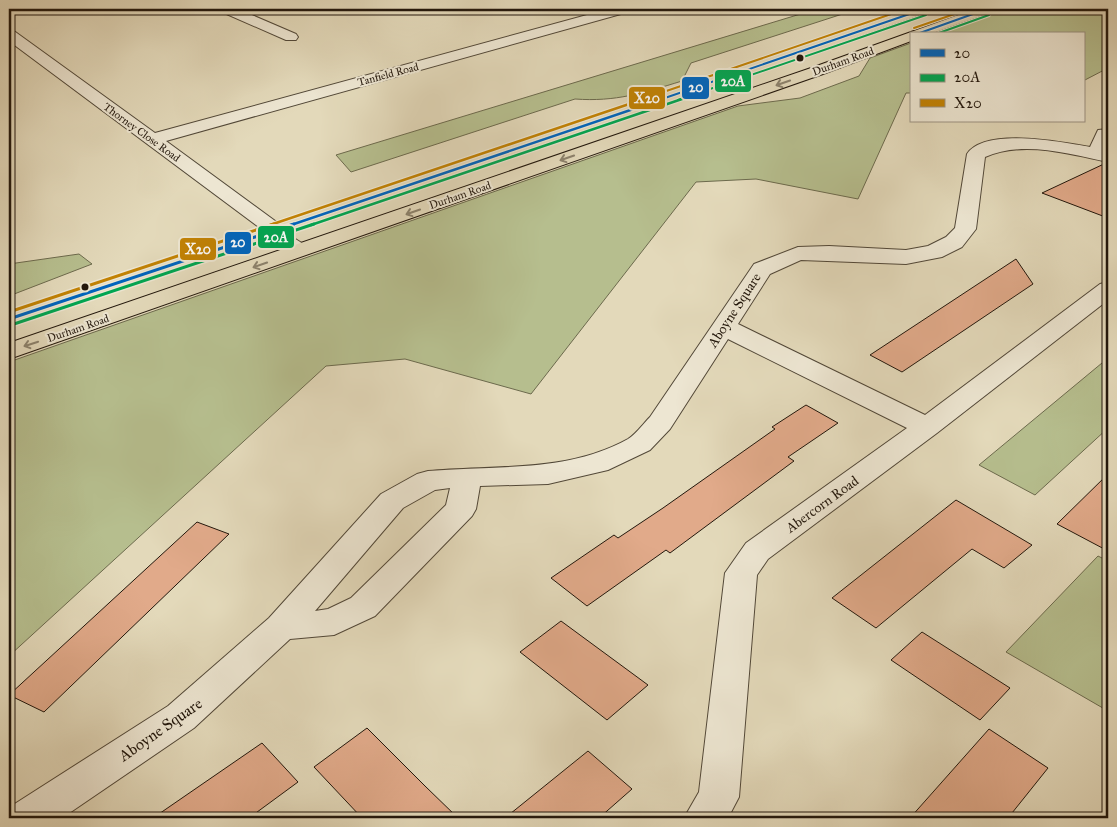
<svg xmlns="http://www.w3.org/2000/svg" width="1117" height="827" font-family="'IM FELL Great Primer',serif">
  <rect width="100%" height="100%" fill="#e3d9ba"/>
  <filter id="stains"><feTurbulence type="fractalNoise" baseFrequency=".004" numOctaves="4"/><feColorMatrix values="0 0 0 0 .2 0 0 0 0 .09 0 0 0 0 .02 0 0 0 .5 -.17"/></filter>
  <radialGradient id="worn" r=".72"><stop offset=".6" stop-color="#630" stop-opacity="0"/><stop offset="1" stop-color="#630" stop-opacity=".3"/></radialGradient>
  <!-- green -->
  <g fill="#b6be8e" stroke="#6c6a4d">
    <path d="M817 9H858L691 63 682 81C643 93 616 102 575 99L351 172 336 155Z"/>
    <polygon points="1006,9 1108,9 1108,68 1083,81 1083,34 937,34"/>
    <polygon points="911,43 911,93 906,93 858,199 756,179 696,182 531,394 405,359 326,366 9,656 9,362 738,106 800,98 859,76 870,58"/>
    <polygon points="79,254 92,264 9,296 9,264"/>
    <polygon points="1108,358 1108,428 1035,495 979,465"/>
    <polygon points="1098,556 1108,561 1108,711 1006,652"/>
  </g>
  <!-- building -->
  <g fill="#e1aa8a" stroke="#22170c">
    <polygon points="1106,163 1108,164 1108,218 1042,193"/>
    <polygon points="1016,259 1033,284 902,372 870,355"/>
    <polygon points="806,405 838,423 788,457 794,461 670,553 666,550 587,606 551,578 614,535 618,538 663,508 775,429 772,427"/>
    <polygon points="1108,474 1108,551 1057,524"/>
    <polygon points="956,500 1032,545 1004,568 972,549 876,628 832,598"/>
    <polygon points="197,522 229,534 44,712 9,695"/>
    <polygon points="561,621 648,685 607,720 520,652"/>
    <polygon points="922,632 1010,688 980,720 891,660"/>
    <polygon points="367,728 425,786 458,818 362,818 314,767"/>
    <polygon points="989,729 1048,768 1008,818 910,818"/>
    <polygon points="262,743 298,782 249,818 153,818"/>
    <polygon points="588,751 632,789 599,818 505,818"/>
  </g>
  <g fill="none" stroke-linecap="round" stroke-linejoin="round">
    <defs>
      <polygon id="lane" points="275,226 308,247 310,250 308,253 298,253 270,233 268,230 270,227"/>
      <g id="street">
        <polygon points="220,9 238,9 296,34 298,37 296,40 286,40 222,12"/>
        <polygon points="609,9 630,9 628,12 166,141 282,226 286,230 282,234 275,236 268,234 9,41 9,30 14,31 155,133"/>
        <path d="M1108 129V162C1069 154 1023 140 985 157L976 229 962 247 942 257 906 264 801 260 770 274 738 324 925 415 1100 284 1108 282V300L937 433 768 559 757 575 739 797 728 818H684L699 792 725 573 746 543 907 428 728 339 670 429 650 450 608 470 548 484 480 486 476 509 472 516 375 616 334 635 290 639 194 728 62 818H9L13 805 168 706 269 618 381 494 417 474 428 471C495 465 567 473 628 439 636 434 643 424 650 417L754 264 798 247 829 246 906 250 928 246 946 237 955 228 967 154C985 127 1062 142 1090 147L1098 130ZM450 488 446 505 351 598 328 609 315 611 403 508 435 490Z"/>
      </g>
      <g id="highway">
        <polygon points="911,9 931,9 929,12 454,177 9,326 9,311 440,169"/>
        <polygon points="975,9 994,9 992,12 930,34 911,34 911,41 823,74 9,359 9,343 811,68"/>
      </g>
    </defs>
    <!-- lane casing -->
    <use href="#lane" stroke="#524838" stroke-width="2"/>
    <!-- street casing -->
    <use href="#street" stroke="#524838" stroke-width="2"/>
    <!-- highway casing -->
    <use href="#highway" stroke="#22170c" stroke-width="2"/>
    <!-- lane -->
    <use href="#lane" fill="#ede6d2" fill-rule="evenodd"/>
    <!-- street -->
    <use href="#street" fill="#ede6d2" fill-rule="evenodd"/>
    <!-- highway -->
    <use href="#highway" fill="#e3d9ba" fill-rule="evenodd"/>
    <defs>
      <g id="bus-1-far2">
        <polyline points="917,34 987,9"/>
        <polyline points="659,100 924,9"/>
      </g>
      <polyline id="bus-1-far1" points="291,225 663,99"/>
      <polyline id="bus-1" points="9,319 294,224"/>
      <g id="bus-2-far2">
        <polyline points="936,34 989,15"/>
        <polyline points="678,100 926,15"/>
      </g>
      <polyline id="bus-2-far1" points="311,225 682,99"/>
      <polyline id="bus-2" points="11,325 314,224"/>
      <g id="bus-3-far2">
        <polyline points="914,28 969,9"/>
        <polyline points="640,100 906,9"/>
      </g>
      <polyline id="bus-3-far1" points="270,225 644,99"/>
      <polyline id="bus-3" points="9,312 274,224"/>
    </defs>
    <!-- bus-1-far2 casing -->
    <use href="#bus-1-far2" stroke="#ede6d2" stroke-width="4"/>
    <!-- bus-1-far1 casing -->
    <use href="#bus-1-far1" stroke="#ede6d2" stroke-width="5"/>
    <!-- bus-1 casing -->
    <use href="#bus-1" stroke="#ede6d2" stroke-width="6"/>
    <!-- bus-2-far2 casing -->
    <use href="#bus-2-far2" stroke="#ede6d2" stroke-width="4"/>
    <!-- bus-2-far1 casing -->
    <use href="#bus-2-far1" stroke="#ede6d2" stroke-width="5"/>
    <!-- bus-2 casing -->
    <use href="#bus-2" stroke="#ede6d2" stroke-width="6"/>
    <!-- bus-3-far2 casing -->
    <use href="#bus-3-far2" stroke="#ede6d2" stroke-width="4"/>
    <!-- bus-3-far1 casing -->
    <use href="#bus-3-far1" stroke="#ede6d2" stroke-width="5"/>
    <!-- bus-3 casing -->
    <use href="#bus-3" stroke="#ede6d2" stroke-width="6"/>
    <!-- bus-1-far2 -->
    <use href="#bus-1-far2" stroke="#0065bd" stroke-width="2"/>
    <!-- bus-1-far1 -->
    <use href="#bus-1-far1" stroke="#0065bd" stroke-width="2.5"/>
    <!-- bus-1 -->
    <use href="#bus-1" stroke="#0065bd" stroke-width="3"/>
    <!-- bus-2-far2 -->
    <use href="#bus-2-far2" stroke="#00a651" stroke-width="2"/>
    <!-- bus-2-far1 -->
    <use href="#bus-2-far1" stroke="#00a651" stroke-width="2.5"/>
    <!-- bus-2 -->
    <use href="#bus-2" stroke="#00a651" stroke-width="3"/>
    <!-- bus-3-far2 -->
    <use href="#bus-3-far2" stroke="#c28203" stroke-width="2"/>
    <!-- bus-3-far1 -->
    <use href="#bus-3-far1" stroke="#c28203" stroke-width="2.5"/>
    <!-- bus-3 -->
    <use href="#bus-3" stroke="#c28203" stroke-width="3"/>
  </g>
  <!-- one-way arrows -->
  <defs><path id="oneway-shaft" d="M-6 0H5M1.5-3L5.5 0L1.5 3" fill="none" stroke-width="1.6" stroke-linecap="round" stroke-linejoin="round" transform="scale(1.25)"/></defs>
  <g stroke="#8c826c">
    <use href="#oneway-shaft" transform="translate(783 83) rotate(161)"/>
    <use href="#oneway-shaft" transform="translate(567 158) rotate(161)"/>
    <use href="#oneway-shaft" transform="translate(413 212) rotate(161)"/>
    <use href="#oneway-shaft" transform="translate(260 265) rotate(161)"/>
    <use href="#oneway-shaft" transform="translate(31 344) rotate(162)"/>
  </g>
  <!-- markers -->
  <g fill="#22170c" stroke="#ede6d2" stroke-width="2">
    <circle cx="800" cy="58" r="4.5"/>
    <circle cx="85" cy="287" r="4.5"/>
  </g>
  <g text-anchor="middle" stroke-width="4" stroke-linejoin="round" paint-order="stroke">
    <!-- far-street labels -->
    <g font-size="11" fill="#22170c" stroke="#ede6d2">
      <text transform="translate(843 61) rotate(-20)" y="4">Durham Road</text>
      <text transform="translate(388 74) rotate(-15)" y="4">Tanfield Road</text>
      <text transform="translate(142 132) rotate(36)" y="4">Thorney Close Road</text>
      <text transform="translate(460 195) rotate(-19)" y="4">Durham Road</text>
      <text transform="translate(78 328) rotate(-19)" y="4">Durham Road</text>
    </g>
    <!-- street labels -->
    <g font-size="14" fill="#22170c" stroke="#ede6d2">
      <text transform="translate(734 310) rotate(-57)" y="5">Aboyne Square</text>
      <text transform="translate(822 504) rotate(-36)" y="5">Abercorn Road</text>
    </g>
    <!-- near-street labels -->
    <g font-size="16" fill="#22170c" stroke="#ede6d2">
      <text transform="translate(160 729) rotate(-35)" y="6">Aboyne Square</text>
    </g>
  </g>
  <g stroke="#ede6d2" stroke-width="2">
    <rect x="714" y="69" width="38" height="24" rx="5" fill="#00a651"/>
    <rect x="681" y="76" width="29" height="24" rx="5" fill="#0065bd"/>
    <rect x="628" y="86" width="38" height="24" rx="5" fill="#c28203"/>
    <rect x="257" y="225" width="38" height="24" rx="5" fill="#00a651"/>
    <rect x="224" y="231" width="28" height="24" rx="5" fill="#0065bd"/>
    <rect x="179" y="237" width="38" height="24" rx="5" fill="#c28203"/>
  </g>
  <g font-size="14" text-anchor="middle" font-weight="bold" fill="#fff">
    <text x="733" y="86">20A</text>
    <text x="696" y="92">20</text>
    <text x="647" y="103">X20</text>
    <text x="276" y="242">20A</text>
    <text x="238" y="247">20</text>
    <text x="198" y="254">X20</text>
  </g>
  <!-- margin -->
  <rect width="1117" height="827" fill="none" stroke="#e3d9ba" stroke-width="30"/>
  <rect x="10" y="10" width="1097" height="807" fill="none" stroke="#22170c" stroke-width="2.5"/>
  <rect x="15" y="15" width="1087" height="797" fill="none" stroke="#22170c"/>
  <!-- legend -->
  <rect x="910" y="32" width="175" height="90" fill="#ede6d2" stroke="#9c9383"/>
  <rect x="920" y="49" width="25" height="8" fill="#0065bd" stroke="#9c9383"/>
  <text x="954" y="58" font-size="15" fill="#22170c">20</text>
  <rect x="920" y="74" width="25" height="8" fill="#00a651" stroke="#9c9383"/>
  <text x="954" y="82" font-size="15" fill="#22170c">20A</text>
  <rect x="920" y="99" width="25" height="8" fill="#c28203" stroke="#9c9383"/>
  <text x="954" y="108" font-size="15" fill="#22170c">X20</text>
  <rect width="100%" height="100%" filter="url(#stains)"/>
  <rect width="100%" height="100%" fill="url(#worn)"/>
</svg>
